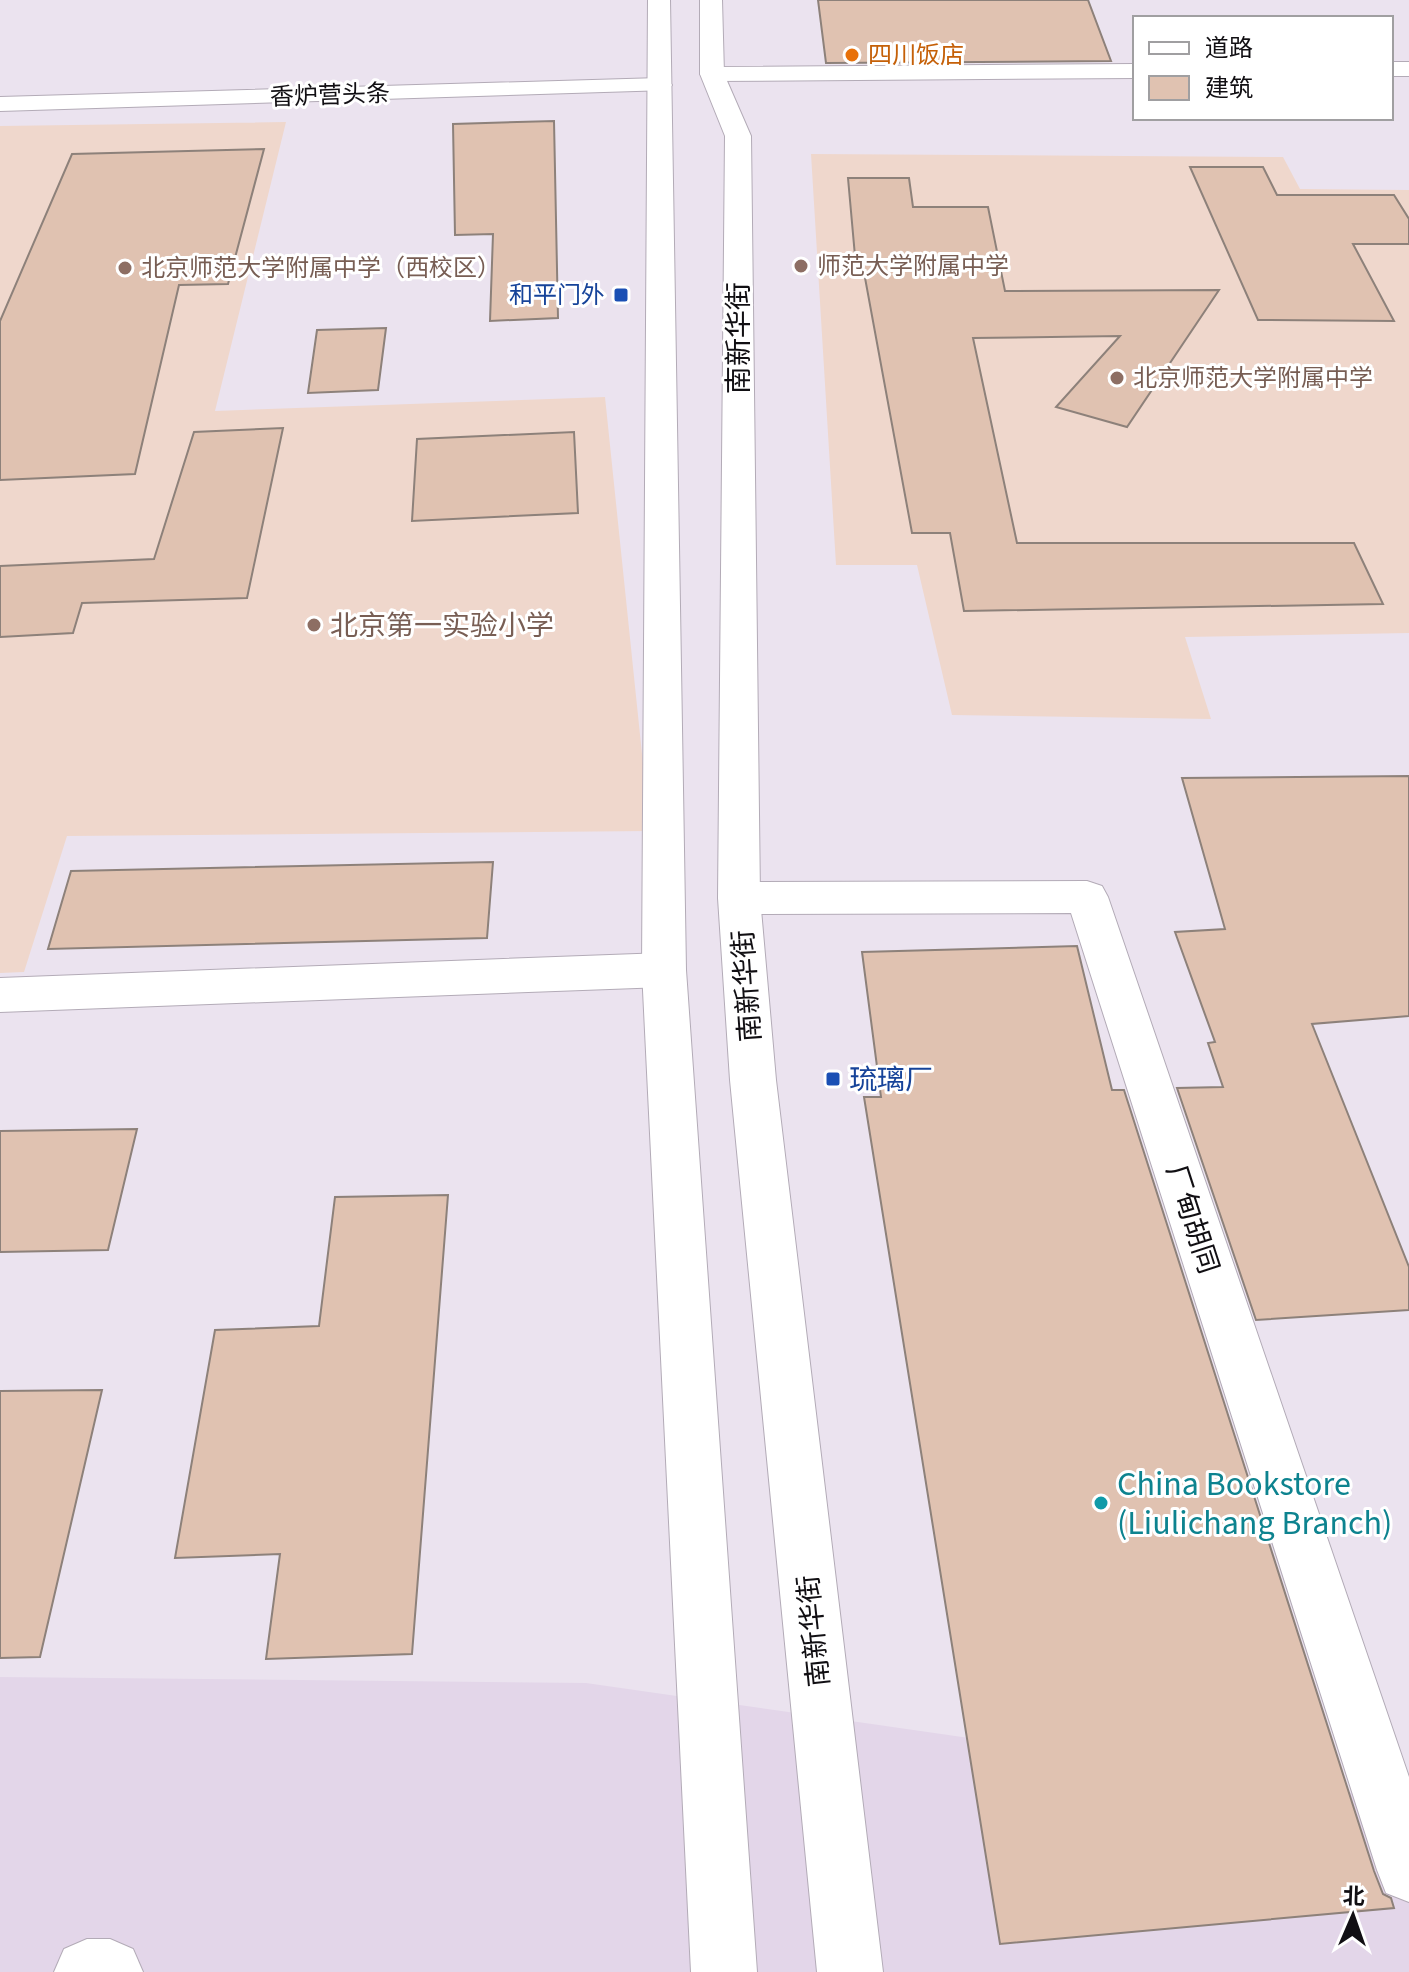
<svg xmlns="http://www.w3.org/2000/svg" width="1409" height="1972" font-family="'Source Sans 3','Noto Sans SC',sans-serif">
  <rect width="100%" height="100%" fill="#ebe3ef"/>
  <!-- built -->
  <polygon fill="#e3d6e9" points="0,1677 586,1683 1409,1801 1409,1972 0,1972"/>
  <!-- education -->
  <g fill="#efd7cc">
    <polygon points="286,122 215,411 605,397 650,831 67,836 24,972 0,973 0,126"/>
    <polygon points="811,154 1283,157 1300,189 1409,190 1409,633 1185,637 1211,719 952,715 917,565 836,565"/>
  </g>
  <!-- building -->
  <g fill="#e0c2b1" stroke="#8d817a" stroke-width="2">
    <polygon points="818,0 1088,0 1111,61 826,63"/>
    <polygon points="554,121 558,318 490,321 493,234 455,235 453,124"/>
    <polygon points="264,149 228,284 179,285 135,474 0,480 0,321 72,154"/>
    <polygon points="1190,167 1263,167 1277,195 1394,195 1409,219 1409,244 1353,244 1394,321 1258,320"/>
    <polygon points="848,178 909,178 913,207 988,207 1005,291 1219,290 1127,427 1056,407 1120,336 973,338 1017,543 1354,543 1383,604 964,611 950,533 912,533 861,256 855,256"/>
    <polygon points="386,328 378,390 308,393 317,330"/>
    <polygon points="283,428 247,598 82,603 73,633 0,637 0,566 154,559 194,432"/>
    <polygon points="574,432 578,513 412,521 417,439"/>
    <polygon points="1409,776 1409,1016 1312,1024 1409,1267 1409,1310 1256,1320 1177,1088 1223,1087 1208,1043 1215,1042 1175,932 1225,929 1182,778"/>
    <polygon points="493,862 487,938 48,949 71,871"/>
    <polygon points="1077,946 1112,1090 1124,1090 1374,1871 1383,1894 1391,1898 1394,1908 1000,1944 864,1097 881,1097 862,952"/>
    <polygon points="137,1129 108,1250 0,1252 0,1131"/>
    <polygon points="448,1195 412,1654 266,1659 280,1554 175,1558 215,1330 319,1326 335,1197"/>
    <polygon points="102,1390 40,1657 0,1658 0,1391"/>
  </g>
  <g fill="none" stroke-linecap="round" stroke-linejoin="round">
    <defs>
      <g id="minor">
        <rect x="1391" y="62" width="18" height="14"/>
        <polygon points="1135,64 1135,78 712,81 704,79 700,74 704,69 712,67"/>
        <polygon points="660,78 668,80 672,85 668,90 0,111 0,97"/>
        <polygon points="1087,881 1102,886 1108,897 1409,1777 1409,1902 1386,1893 1377,1870 1071,913 739,914 724,909 718,898 724,887 739,882"/>
        <polygon points="664,953 679,958 686,970 679,982 664,987 0,1012 0,978"/>
        <polygon points="87,1939 110,1939 133,1949 143,1972 54,1972 64,1949"/>
      </g>
      <g id="major">
        <polygon points="648,0 670,0 686,970 757,1972 691,1972 642,970"/>
        <polygon points="700,0 722,0 724,74 751,136 760,898 776,1080 883,1972 817,1972 730,1080 718,898 725,136 700,74"/>
      </g>
    </defs>
    <!-- minor casing -->
    <use href="#minor" stroke="#b3abb7" stroke-width="2"/>
    <!-- major casing -->
    <use href="#major" stroke="#b3abb7" stroke-width="2"/>
    <!-- minor -->
    <use href="#minor" fill="#fff" fill-rule="evenodd"/>
    <!-- major -->
    <use href="#major" fill="#fff" fill-rule="evenodd"/>
  </g>
  <!-- markers -->
  <circle fill="#e8710a" stroke="#fff" stroke-width="3" cx="852" cy="55" r="8"/>
  <g fill="#8d6e63" stroke="#fff" stroke-width="3">
    <circle cx="801" cy="266" r="8"/>
    <circle cx="125" cy="268" r="8"/>
    <circle cx="1117" cy="378" r="8"/>
    <circle cx="314" cy="625" r="8"/>
  </g>
  <g fill="#1a4fb4" stroke="#fff" stroke-width="3">
    <rect x="613" y="287" width="16" height="16" rx="4"/>
    <rect x="825" y="1071" width="16" height="16" rx="4"/>
  </g>
  <circle fill="#0f9aa8" stroke="#fff" stroke-width="3" cx="1101" cy="1503" r="8"/>
  <g text-anchor="middle" stroke-width="6" stroke-linejoin="round" paint-order="stroke">
    <!-- far-food labels -->
    <g font-size="24" fill="#c56008" stroke="#fff" text-anchor="start">
      <text x="868" y="63">四川饭店</text>
    </g>
    <!-- far-street labels -->
    <g font-size="24" fill="#110f13" stroke="#fff">
      <text transform="translate(330 95) rotate(-2)" y="8">香炉营头条</text>
    </g>
    <!-- far-education labels -->
    <g font-size="24" fill="#785e54" stroke="#fff" text-anchor="start">
      <text x="817" y="274">师范大学附属中学</text>
      <text x="141" y="276">北京师范大学附属中学（西校区）</text>
      <text x="1133" y="386">北京师范大学附属中学</text>
    </g>
    <!-- far-transit labels -->
    <g font-size="24" fill="#164399" stroke="#fff" text-anchor="end">
      <text x="605" y="303">和平门外</text>
    </g>
    <!-- street labels -->
    <g font-size="28" fill="#110f13" stroke="#fff">
      <text transform="translate(738 338) rotate(-90)" y="10">南新华街</text>
      <text transform="translate(746 986) rotate(-94)" y="10">南新华街</text>
      <text transform="translate(1193 1219) rotate(72)" y="10">厂甸胡同</text>
      <text transform="translate(813 1631) rotate(-96)" y="10">南新华街</text>
    </g>
    <!-- education labels -->
    <g font-size="28" fill="#785e54" stroke="#fff" text-anchor="start">
      <text x="330" y="635">北京第一实验小学</text>
    </g>
    <!-- transit labels -->
    <g font-size="28" fill="#164399" stroke="#fff" text-anchor="start">
      <text x="849" y="1089">琉璃厂</text>
    </g>
    <!-- near-culture labels -->
    <g font-size="34" fill="#0d838f" stroke="#fff" text-anchor="start">
      <text x="1117" y="1495">China Bookstore<tspan x="1117" dy="39">(Liulichang Branch)</tspan></text>
    </g>
  </g>
  <!-- legend -->
  <rect x="1133" y="16" width="260" height="104" fill="#ffffff" stroke="#a09fa1" stroke-width="2"/>
  <rect x="1149" y="42" width="40" height="12" fill="#ffffff" stroke="#a09fa1" stroke-width="2"/>
  <text x="1205" y="56" font-size="24" fill="#110f13">道路</text>
  <rect x="1149" y="76" width="40" height="24" fill="#e0c2b1" stroke="#a09fa1" stroke-width="2"/>
  <text x="1205" y="96" font-size="24" fill="#110f13">建筑</text>
  <!-- north arrow -->
  <g transform="translate(1353 1916) rotate(2)" stroke="#ffffff" stroke-width="6" paint-order="stroke">
  <path d="M0-6L14 30L0 20L-14 30Z" fill="#110f13"/>
  <text y="-12" font-size="22" font-weight="bold" text-anchor="middle" fill="#110f13">北</text>
  </g>
</svg>
